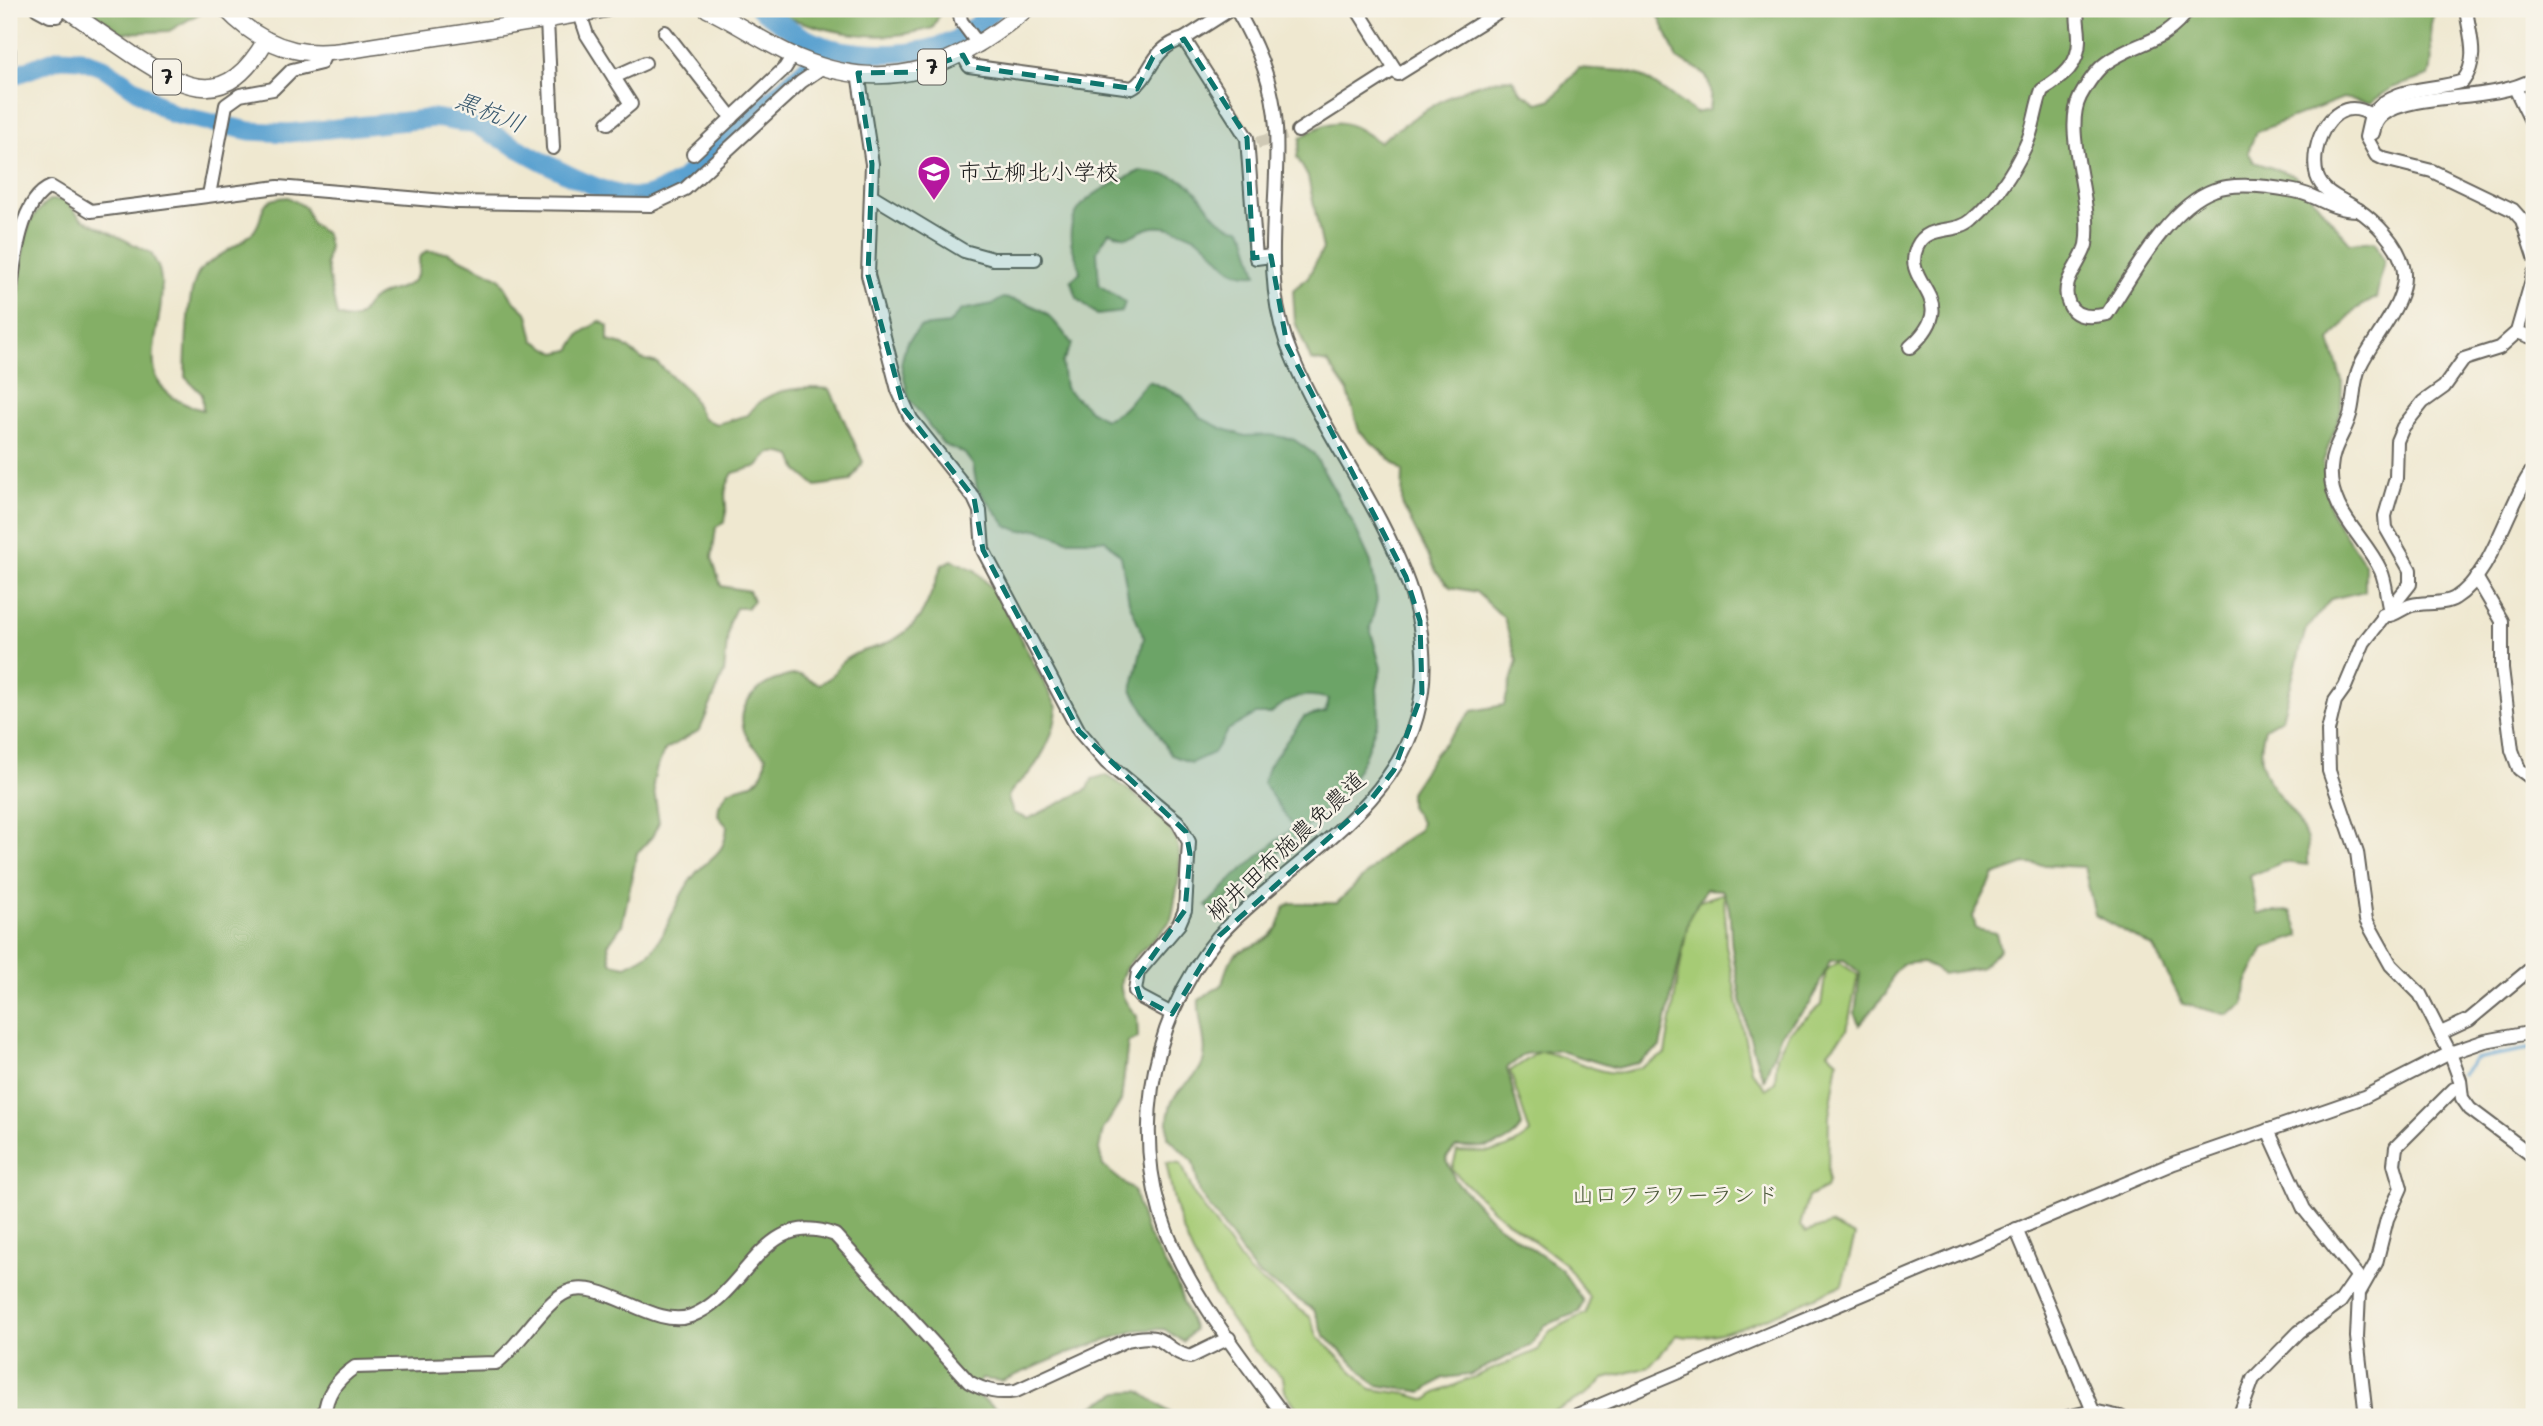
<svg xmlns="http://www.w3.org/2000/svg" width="2543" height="1426" font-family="Mali,'Klee One',sans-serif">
  <rect width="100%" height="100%" fill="#f7f3e8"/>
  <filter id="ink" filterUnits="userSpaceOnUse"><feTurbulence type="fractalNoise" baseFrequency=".0143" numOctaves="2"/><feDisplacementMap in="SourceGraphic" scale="14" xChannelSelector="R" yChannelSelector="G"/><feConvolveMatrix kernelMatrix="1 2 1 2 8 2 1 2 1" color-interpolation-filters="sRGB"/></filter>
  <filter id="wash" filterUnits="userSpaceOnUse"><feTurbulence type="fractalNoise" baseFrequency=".00686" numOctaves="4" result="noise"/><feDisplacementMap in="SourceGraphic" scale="28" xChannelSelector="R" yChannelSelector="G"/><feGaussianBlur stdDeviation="1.57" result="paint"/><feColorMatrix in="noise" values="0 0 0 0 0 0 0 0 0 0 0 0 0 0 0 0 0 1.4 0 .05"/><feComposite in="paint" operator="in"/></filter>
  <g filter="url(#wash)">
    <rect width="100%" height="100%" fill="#efe8d0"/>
    <!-- green -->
    <path fill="#a6cb75" stroke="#617448" stroke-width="2" d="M1724 893 1726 945 1751 1070 1766 1089 1775 1082 1777 1055 1789 1032 1821 1005 1826 970 1839 962 1858 975 1847 1030 1828 1052 1838 1061 1829 1116 1828 1181 1826 1188 1808 1197 1800 1226 1806 1232 1830 1224 1855 1236 1842 1285C1805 1301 1715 1347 1677 1335L1649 1367 1604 1379 1586 1395 1542 1417H1303L1285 1391 1283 1377C1243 1349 1200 1276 1183 1230 1174 1209 1171 1184 1166 1162L1181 1163 1194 1194 1248 1271 1310 1317 1318 1337 1371 1389 1407 1394 1427 1400 1436 1393 1538 1350 1550 1331 1586 1313 1589 1297 1565 1264 1493 1210 1452 1170 1457 1151C1489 1152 1505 1155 1530 1133L1510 1071 1540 1051C1599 1063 1606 1091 1665 1054L1691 904Z"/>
    <!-- forest -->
    <g fill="#84af66" stroke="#506641" stroke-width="2">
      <polygon points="89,9 207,9 169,31 122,33"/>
      <path d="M772 9H942L933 28C878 44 831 33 777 14Z"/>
      <path d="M1656 9H2437C2423 27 2437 56 2429 76L2392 88 2370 103 2343 98 2256 132 2248 152 2254 162 2294 175 2350 243 2375 241 2384 262 2376 298 2356 309 2330 341 2342 381 2341 412 2323 462 2331 513 2365 564V591L2331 599 2305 632 2282 718 2265 728C2249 786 2289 792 2306 837 2309 845 2308 857 2308 865L2283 862 2250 876 2257 913 2291 911 2300 936 2264 948 2246 983 2244 1005 2228 1015 2183 1004 2153 947 2095 915 2084 867 2025 864 1994 875 1973 916 1976 929 1996 933 2000 950 1980 968 1942 974 1924 962 1902 964 1893 974 1886 994 1859 1025 1855 1014 1860 973 1844 960 1830 961 1810 1004 1781 1034 1764 1080C1747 1039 1739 991 1732 948 1729 928 1733 907 1722 890L1706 889 1689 918 1660 1047 1638 1063 1616 1068 1557 1050 1525 1054 1507 1068 1522 1126C1507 1150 1482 1148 1456 1147L1446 1158 1455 1180 1495 1223 1561 1269 1583 1301 1579 1312 1545 1325 1530 1346 1469 1375 1443 1378 1423 1392 1376 1385 1324 1335 1314 1310 1256 1273 1200 1193 1193 1162 1168 1137C1167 1122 1168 1103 1179 1091 1188 1081 1198 1076 1203 1062 1209 1043 1197 1020 1199 999L1222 985C1232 934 1256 958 1277 928 1281 923 1282 913 1285 907L1291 903H1337L1394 847 1419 830 1421 822 1410 806V792L1435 754 1472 711 1504 705 1517 661 1504 618 1476 592 1450 587 1437 573 1402 504 1403 471 1359 431 1348 392 1328 363 1311 360 1295 322 1293 290 1308 277 1323 249 1308 177 1297 157 1301 137C1338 115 1345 119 1379 142 1417 115 1465 79 1512 79L1521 92 1538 103 1552 99 1579 68 1623 71 1642 76 1696 113 1709 110C1714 76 1706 72 1677 59Z"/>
      <path d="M1140 171C1157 174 1178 174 1192 187 1208 202 1215 226 1240 228L1246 237 1257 274C1218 277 1222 248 1191 235 1180 230 1161 224 1149 228 1127 235 1136 241 1109 232L1097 251 1099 285 1125 302 1122 312 1097 315 1077 298 1071 280 1080 273C1079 261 1072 251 1071 241 1066 199 1110 186 1140 171Z"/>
      <path d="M288 197 305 207 312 224 326 234 329 246 326 263 337 316C365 326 359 307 376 297 397 285 422 291 419 258L426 251 447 252 500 278 513 300 528 314 534 340 556 353 570 350 580 334 600 321 608 326V341L623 345 642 359 657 363 690 393 703 419 717 424 748 415C765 388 800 386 830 389L863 462 850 481 816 486 798 471 792 456C776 451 767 450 759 466L733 473C718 499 730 499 725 522L716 527 712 558 721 586 749 591 753 600 747 608H736L729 622 724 673 700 730 665 750 656 770 653 784 659 822 652 837 637 853 622 925 608 945 611 963 626 966C635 961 647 957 653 949 671 926 676 896 696 873 713 854 725 855 727 826L718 816 719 805 728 791C753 782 763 786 766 756 728 731 738 693 778 679 784 677 794 674 800 675 806 677 812 682 819 684 840 674 833 667 846 659 859 649 873 650 887 643 925 626 928 600 942 565L952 560 975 570 997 594 1057 707C1056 729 1045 754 1030 772 1022 782 1013 785 1008 797L1013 813 1028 819 1088 789 1092 779 1106 775C1127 787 1171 821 1178 846 1182 860 1179 880 1176 894 1174 902 1174 914 1170 921 1149 953 1093 971 1137 1016L1138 1038 1128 1042 1121 1101 1103 1130 1099 1149 1103 1166 1134 1191 1146 1231 1177 1285 1194 1330 1183 1342 1164 1329 1138 1330 1068 1353 1002 1381 982 1379 971 1391 997 1409 1058 1414 1082 1412 1119 1392 1139 1391 1176 1417H9V315C27 288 17 251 31 221 35 213 43 206 49 200H65L81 218 151 253C154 259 159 266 160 273 171 328 118 388 203 410L202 394 185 377C186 353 186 286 201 270 216 254 240 247 254 231 268 213 253 199 288 197Z"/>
      <path d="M1003 298C1041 304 1050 313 1072 344L1062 363 1065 388 1091 411 1105 419C1129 411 1131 396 1149 381L1182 396 1201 418 1221 428 1245 436 1270 435 1293 439 1314 454 1353 523 1371 562 1377 600 1370 628 1381 668 1377 689 1379 718 1363 760 1345 791 1214 912 1206 906 1235 876 1293 827 1263 783 1268 767 1304 717 1325 712 1329 699C1301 692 1291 696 1270 714H1256L1228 730 1213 753 1191 763 1171 755 1132 690 1144 637 1129 602 1121 556 1105 540H1067L1037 529 1020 531 1007 526 977 488 973 465 964 453 944 445 909 399 901 364 906 344 920 327 949 324 961 310 993 304Z"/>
    </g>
    <!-- water -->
    <polygon fill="#5aa1d0" stroke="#3b5e76" stroke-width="2" points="990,9 1008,9 976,33 968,21"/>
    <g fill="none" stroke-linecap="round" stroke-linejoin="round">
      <!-- stream -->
      <g stroke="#5aa1d0" stroke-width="3.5">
        <polyline points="2462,1074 2475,1059 2534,1048"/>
        <polyline points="2390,1165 2386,1150 2392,1144"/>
        <polyline points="2256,1387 2293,1346"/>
      </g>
      <!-- river -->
      <g stroke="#5aa1d0" stroke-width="19">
        <path d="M760 9C780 23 806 42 831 48 868 56 918 57 953 41 969 33 982 20 996 9"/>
        <path d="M9 77 60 58 81 59 106 69 172 114 250 131 289 133 435 118 476 125C512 144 602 200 640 197 655 195 667 188 680 181L828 48"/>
      </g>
    </g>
  </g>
  <g filter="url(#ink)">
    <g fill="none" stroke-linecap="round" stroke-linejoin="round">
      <!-- minor-tunnel -->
      <polyline stroke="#cfc9b5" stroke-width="12" stroke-dasharray="12 6" stroke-linecap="butt" points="1257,143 1298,131"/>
      <defs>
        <g id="minor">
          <polyline points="37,9 50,16 57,16 63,9"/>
          <polyline points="959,9 961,21 979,45"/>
          <polyline points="1231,9 1184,39 1247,138 1256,258 1271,256"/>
          <path d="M1236 9C1258 46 1274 85 1276 128 1280 202 1261 268 1286 341 1328 461 1454 581 1417 716 1397 791 1333 835 1276 883 1257 899 1235 917 1218 937 1147 1022 1127 1150 1175 1251 1203 1311 1247 1364 1285 1417"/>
          <polyline points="1357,9 1398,74 1503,9"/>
          <path d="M2189 9C2164 45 2136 41 2106 63 2095 71 2086 86 2080 97 2062 132 2094 202 2086 245 2081 264 2059 282 2069 304 2075 319 2094 317 2107 314 2132 276 2169 206 2214 190 2235 182 2272 187 2294 191 2321 196 2329 210 2359 210"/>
          <polyline points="580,14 587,35 631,104 608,123"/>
          <polyline points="547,20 553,148"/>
          <polyline points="665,32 732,118"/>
          <polyline points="9,51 9,61"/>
          <path d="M963 55 969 66 1132 88C1151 79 1150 47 1184 39"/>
          <polyline points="858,73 872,164 868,275 898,390 911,419 974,498 980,511 983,550 1079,731 1106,762 1178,822 1189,842 1185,910 1179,924 1138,972 1135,991 1140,997 1172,1014"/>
          <polyline points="614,77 645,63"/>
          <polyline points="2515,88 2534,127"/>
          <path d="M2371 115C2394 84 2431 92 2463 81 2480 59 2469 34 2466 9"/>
          <polyline points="1298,131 1395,69"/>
          <path d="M2373 133C2375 125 2377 119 2384 114 2417 91 2491 103 2534 79"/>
          <polyline points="693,154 785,68 793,55"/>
          <polyline points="209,195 226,105 240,95 273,89 292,70 321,63 326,52"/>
          <polyline points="871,195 964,251 993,259 1035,259"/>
          <polyline points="2534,273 2517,332 2499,348 2464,359 2444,387 2423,402 2403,427 2397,441 2396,478 2385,516 2386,528 2410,570 2410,584 2364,642 2345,687 2335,701 2328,731 2329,771 2357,852 2366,920 2391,965 2420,994 2450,1053 2460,1080 2462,1098 2470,1109 2534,1157"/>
          <path d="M9 306C13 275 17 200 51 187L91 211 278 187 457 202 651 205 685 189 801 82 823 67"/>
          <polyline points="2517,332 2534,338"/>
          <path d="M1910 347C1965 298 1900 285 1917 247 1928 223 1956 235 1972 220 1994 201 2013 173 2025 147 2034 130 2035 108 2042 90 2063 77 2080 65 2079 37 2079 27 2076 19 2078 9"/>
          <polyline points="2476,577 2502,621 2502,668 2512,750 2519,769 2534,780"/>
          <path d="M2389 607C2386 594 2386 582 2381 571 2364 535 2328 511 2331 468 2332 448 2343 436 2349 418 2355 402 2352 383 2360 366 2373 337 2411 300 2403 266 2398 244 2375 221 2357 209 2343 199 2323 194 2317 176 2308 144 2334 91 2371 115L2366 137 2376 155 2384 159 2432 171 2513 210 2522 220 2534 257"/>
          <path d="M2383 615C2395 617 2401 608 2412 605 2425 602 2444 605 2455 598 2493 575 2507 504 2534 468"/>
          <polyline points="2441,1033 2469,1020 2534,966"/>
          <polyline points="2268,1130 2304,1209 2363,1283"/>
          <polyline points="2016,1229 2093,1411"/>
          <path d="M324 1417C326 1394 336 1380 355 1367L496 1363C519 1346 545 1301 567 1292 603 1277 654 1330 691 1316 747 1295 762 1206 835 1235L969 1382C985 1391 998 1394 1016 1391L1127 1340C1169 1330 1159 1349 1190 1357L1229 1338"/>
          <polyline points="1572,1417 2174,1163 2364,1097 2450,1053 2485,1041 2534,1032"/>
          <polyline points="2067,1417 2093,1411 2121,1417"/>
          <polyline points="2239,1417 2253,1379 2299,1332 2340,1302 2356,1279"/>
          <polyline points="2366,1417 2357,1337 2359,1293 2376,1263 2387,1219 2401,1188 2394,1164 2396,1147 2454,1089 2460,1087"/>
        </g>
        <g id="major">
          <path d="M67 9C88 25 111 40 133 55 189 92 226 109 266 40"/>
          <path d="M226 9C245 29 267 44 294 50 327 57 363 47 395 43 466 33 536 22 606 9"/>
          <path d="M707 9C739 24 769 46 801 59 890 96 958 66 1026 9"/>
        </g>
      </defs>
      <!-- minor casing -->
      <use href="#minor" stroke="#66635b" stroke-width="16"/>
      <!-- major casing -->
      <use href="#major" stroke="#66635b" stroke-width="19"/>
      <!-- minor -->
      <use href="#minor" stroke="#fff" stroke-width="12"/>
      <!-- major -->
      <use href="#major" stroke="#fff" stroke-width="16"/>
    </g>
  </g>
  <!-- marked area -->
  <path fill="#0f766e" fill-opacity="0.2" stroke="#0f766e" stroke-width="5" stroke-dasharray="14 9" stroke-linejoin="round" d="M1184 39 1247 138 1253 258 1271 256 1287 345 1406 577 1420 621 1422 693 1394 770 1369 802 1219 936 1172 1014 1140 997 1135 981 1185 910 1190 854 1186 832 1079 731 983 550 974 498 904 409 868 275 872 164 858 73 916 72 963 55 969 66 985 69 1137 89 1153 57Z"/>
  <!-- icons -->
  <defs>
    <symbol id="school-pin" viewBox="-11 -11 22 30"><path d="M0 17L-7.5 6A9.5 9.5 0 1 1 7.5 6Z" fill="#b5179e" stroke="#f7f3e8"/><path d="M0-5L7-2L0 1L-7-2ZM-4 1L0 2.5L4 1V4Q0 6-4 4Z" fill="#fff"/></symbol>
  </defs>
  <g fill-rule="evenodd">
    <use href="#school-pin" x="915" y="153" width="38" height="52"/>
  </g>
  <g text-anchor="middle" stroke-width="5" stroke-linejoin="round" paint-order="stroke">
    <!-- shield labels -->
    <g fill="#f7f3e8" stroke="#5e5c59" stroke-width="2">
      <rect x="918" y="49.5" width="28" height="35" rx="5"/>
      <rect x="153" y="59.5" width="28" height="35" rx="5"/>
    </g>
    <g font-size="21" font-weight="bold" fill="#1c1c1c">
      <text x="932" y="74">7</text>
      <text x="167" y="84">7</text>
    </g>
    <!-- poi labels -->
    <g font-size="23" fill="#1c1c1c" stroke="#f7f3e8" text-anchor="start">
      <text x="958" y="180">市立柳北小学校</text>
    </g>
    <!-- street labels -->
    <g font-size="23" fill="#1c1c1c" stroke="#f7f3e8">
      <text transform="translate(1286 846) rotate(-43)" y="8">柳井田布施農免農道</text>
    </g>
    <!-- park labels -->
    <g font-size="23" fill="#4c593b" stroke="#f7f3e8">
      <text x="1675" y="1203">山口フラワーランド</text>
    </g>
    <!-- water labels -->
    <g font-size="24" font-style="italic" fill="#38586d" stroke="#f7f3e8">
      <text transform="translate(490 112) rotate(22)" y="8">黒杭川</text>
    </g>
  </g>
  <!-- margin -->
  <rect width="2543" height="1426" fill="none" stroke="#f7f3e8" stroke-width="35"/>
</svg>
